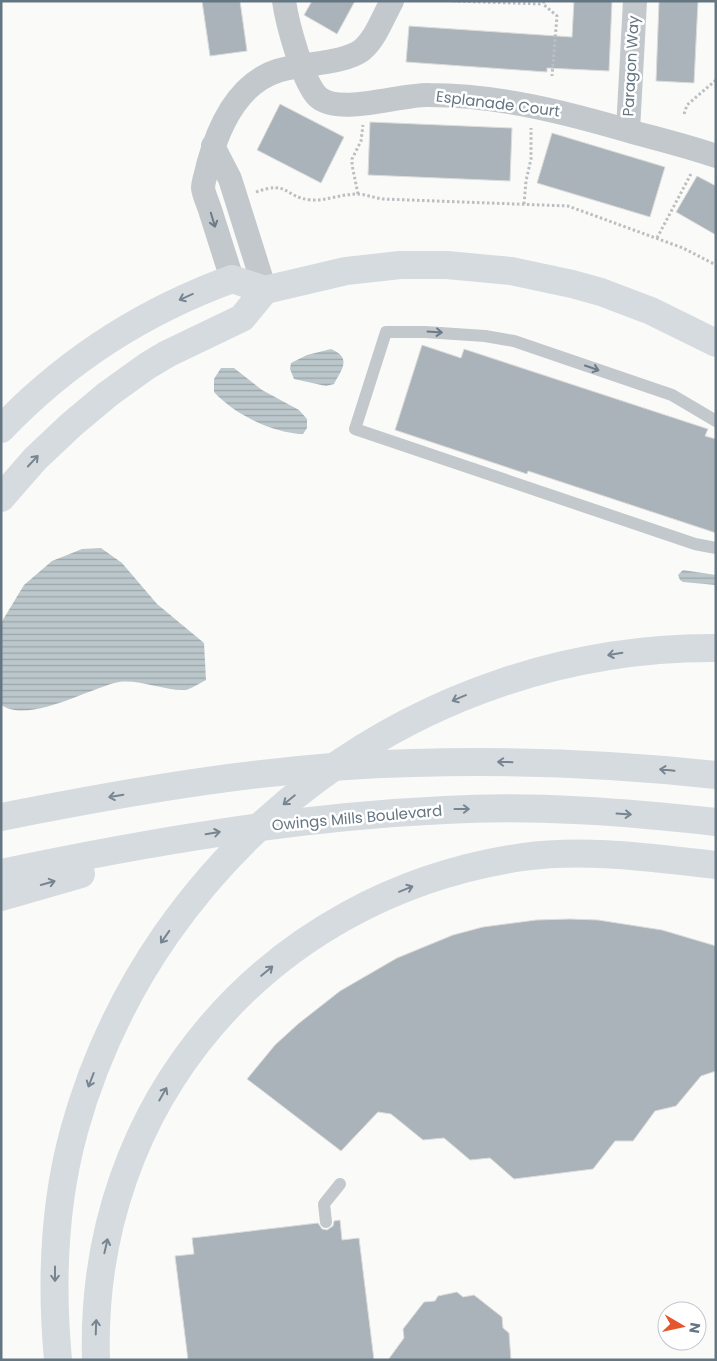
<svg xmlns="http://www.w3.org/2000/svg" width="717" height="1361" font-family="Poppins,sans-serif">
  <defs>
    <pattern id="water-rules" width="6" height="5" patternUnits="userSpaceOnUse" patternTransform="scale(1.25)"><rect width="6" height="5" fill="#bbc7cb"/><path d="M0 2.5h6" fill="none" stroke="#9ca6aa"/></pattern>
  </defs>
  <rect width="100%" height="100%" fill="#fafaf8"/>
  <!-- water -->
  <g fill="url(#water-rules)">
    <path d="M331 349C352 358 342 369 334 384L326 386 294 379 290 369 291 363 307 355Z"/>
    <path d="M221 368H234L262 390 299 410 307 419V428L303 434C272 433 234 414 214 392V379Z"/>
    <path d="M101 548 122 563 157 604 204 643 206 680C200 683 191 689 185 690 166 691 138 679 119 682 89 688 30 724 1 705V623L24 585 52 561 82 549Z"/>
    <polygon points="683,570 716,575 716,585 683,582 680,580 678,575"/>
  </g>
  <!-- building -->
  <g fill="#aab3b9" stroke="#dcdcda">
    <polygon points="202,1 240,1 247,51 210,56"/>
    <polygon points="312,1 355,1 337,34 304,15"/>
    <polygon points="574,1 612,1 609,71 547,68 547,72 406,62 409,26 572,37"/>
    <polygon points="659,1 698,1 694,83 656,81"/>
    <polygon points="280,104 344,137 321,183 257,150"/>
    <polygon points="370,122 512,128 510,181 368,175"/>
    <polygon points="552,133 665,167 650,217 537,183"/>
    <polygon points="697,176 716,186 716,235 676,212"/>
    <polygon points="422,345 461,358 464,349 708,429 705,436 716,439 716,533 528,471 527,474 395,430"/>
    <polygon points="570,919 598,920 662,930 716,946 716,1071 701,1076 676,1106 655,1111 633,1141 615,1141 593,1169 514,1179 490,1158 470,1160 444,1138 423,1140 391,1114 378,1112 341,1151 247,1079 275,1045 298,1024 340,991 397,958 453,935 483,927 536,920"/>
    <polygon points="340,1220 342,1240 359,1238 374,1360 188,1360 175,1256 194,1254 192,1238 318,1223 322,1229 327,1230 333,1226 334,1221"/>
    <polygon points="457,1292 463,1297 474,1295 502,1317 503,1328 509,1333 511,1360 388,1360 404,1338 403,1329 424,1302 435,1301 438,1296"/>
  </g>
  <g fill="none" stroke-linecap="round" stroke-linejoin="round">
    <!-- path -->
    <g stroke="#bbbfc2" stroke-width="3" stroke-dasharray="2.5 2.5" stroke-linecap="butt">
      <polyline points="453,1 543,4"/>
      <polyline points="544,1 543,4 557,16 552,76"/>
      <polyline points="684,114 687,105 716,80"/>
      <path d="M256 192C290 180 283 197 311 200 326 201 341 194 357 194 365 194 374 198 383 199L568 206 683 248 716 265"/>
      <polyline points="358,194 352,165 352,159 361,141 363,125"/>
      <polyline points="524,204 526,181 531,159 531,128"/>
      <polyline points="657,238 692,172"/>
    </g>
    <!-- lane -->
    <g stroke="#c3c8cc" stroke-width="12">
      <polyline points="716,421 672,395 514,341 485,336 425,332 386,332 355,429 695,544 716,548"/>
      <polyline points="326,1222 324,1204 340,1184"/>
    </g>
    <!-- street -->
    <g stroke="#c3c8cc" stroke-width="24">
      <path d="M284 1C287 22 303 83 318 97 340 116 400 94 429 95 499 95 568 113 636 133 662 140 690 147 716 156"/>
      <polyline points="628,130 635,1"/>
      <polyline points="213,146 230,179 265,290"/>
      <path d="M232 279C225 257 218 235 211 213 209 205 204 196 203 188 203 181 207 172 208 165 218 128 237 84 277 71 300 63 344 64 362 50 376 38 383 17 392 1"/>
    </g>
    <!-- secondary -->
    <g stroke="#d6dbdf" stroke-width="28">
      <path d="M1 429C66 361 144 311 232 279L265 290 346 271 400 265H447L511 271 572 284 601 292 651 311 716 343"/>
      <polyline points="1,498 35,459 71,425 108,394 147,366 167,354 242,318 265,290"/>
    </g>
    <!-- primary -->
    <g stroke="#d6dbdf" stroke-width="28">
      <path d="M1 817C137 790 275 766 413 763 515 760 615 764 716 775"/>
      <path d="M1 873C148 842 295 817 445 810 535 805 626 812 716 822"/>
      <polyline points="1,897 81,874"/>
    </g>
    <!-- highway -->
    <g stroke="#d6dbdf" stroke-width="28">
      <path d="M58 1360C51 1284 54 1204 74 1131 153 845 420 646 716 648"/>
      <path d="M96 1360C88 1102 269 894 523 857 586 848 652 858 716 865"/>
    </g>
  </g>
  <!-- one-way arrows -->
  <defs><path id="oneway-shaft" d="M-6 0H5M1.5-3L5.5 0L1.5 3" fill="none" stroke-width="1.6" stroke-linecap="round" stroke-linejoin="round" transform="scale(1.25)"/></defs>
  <g stroke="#6a7a87">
    <use href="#oneway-shaft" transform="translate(213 220) rotate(73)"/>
    <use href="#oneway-shaft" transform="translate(435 332) rotate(4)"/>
    <use href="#oneway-shaft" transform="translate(592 368) rotate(19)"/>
  </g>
  <g stroke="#768591">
    <use href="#oneway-shaft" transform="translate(186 297) rotate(156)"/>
    <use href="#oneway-shaft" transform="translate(33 461) rotate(-47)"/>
    <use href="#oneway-shaft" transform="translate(615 654) rotate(171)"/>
    <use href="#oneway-shaft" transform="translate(459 698) rotate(157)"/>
    <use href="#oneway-shaft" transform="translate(505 762) rotate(-179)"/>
    <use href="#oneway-shaft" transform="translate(667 770) rotate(-174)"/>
    <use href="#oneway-shaft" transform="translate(116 796) rotate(170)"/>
    <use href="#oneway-shaft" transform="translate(289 800) rotate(141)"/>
    <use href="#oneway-shaft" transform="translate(462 809)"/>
    <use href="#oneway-shaft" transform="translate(624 814) rotate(4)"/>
    <use href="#oneway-shaft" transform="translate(213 833) rotate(-9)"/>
    <use href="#oneway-shaft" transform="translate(48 883) rotate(-16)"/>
    <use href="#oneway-shaft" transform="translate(406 889) rotate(-22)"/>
    <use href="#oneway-shaft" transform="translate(165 937) rotate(125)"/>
    <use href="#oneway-shaft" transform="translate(267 971) rotate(-40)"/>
    <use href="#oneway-shaft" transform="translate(91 1080) rotate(111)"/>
    <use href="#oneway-shaft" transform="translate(163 1094) rotate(-60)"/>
    <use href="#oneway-shaft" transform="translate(106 1246) rotate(-77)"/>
    <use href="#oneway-shaft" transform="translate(55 1274) rotate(90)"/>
    <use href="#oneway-shaft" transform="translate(96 1327) rotate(-88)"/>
  </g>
  <g text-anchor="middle" stroke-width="5" stroke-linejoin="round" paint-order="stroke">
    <!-- street labels -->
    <g font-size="15" fill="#657683" stroke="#fff">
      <text transform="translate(631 66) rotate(-87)" y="5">Paragon Way</text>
      <text transform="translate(498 104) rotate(7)" y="5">Esplanade Court</text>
      <text transform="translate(357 818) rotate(-5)" y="5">Owings Mills Boulevard</text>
    </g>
  </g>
  <!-- border -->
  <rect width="717" height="1361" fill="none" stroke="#657683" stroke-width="5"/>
  <!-- north arrow -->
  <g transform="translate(682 1326) rotate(99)"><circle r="24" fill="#ffffff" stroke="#c1c8cd"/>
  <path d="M0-4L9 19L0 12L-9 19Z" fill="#e4572e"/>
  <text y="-8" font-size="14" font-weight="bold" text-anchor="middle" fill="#657683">N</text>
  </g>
</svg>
